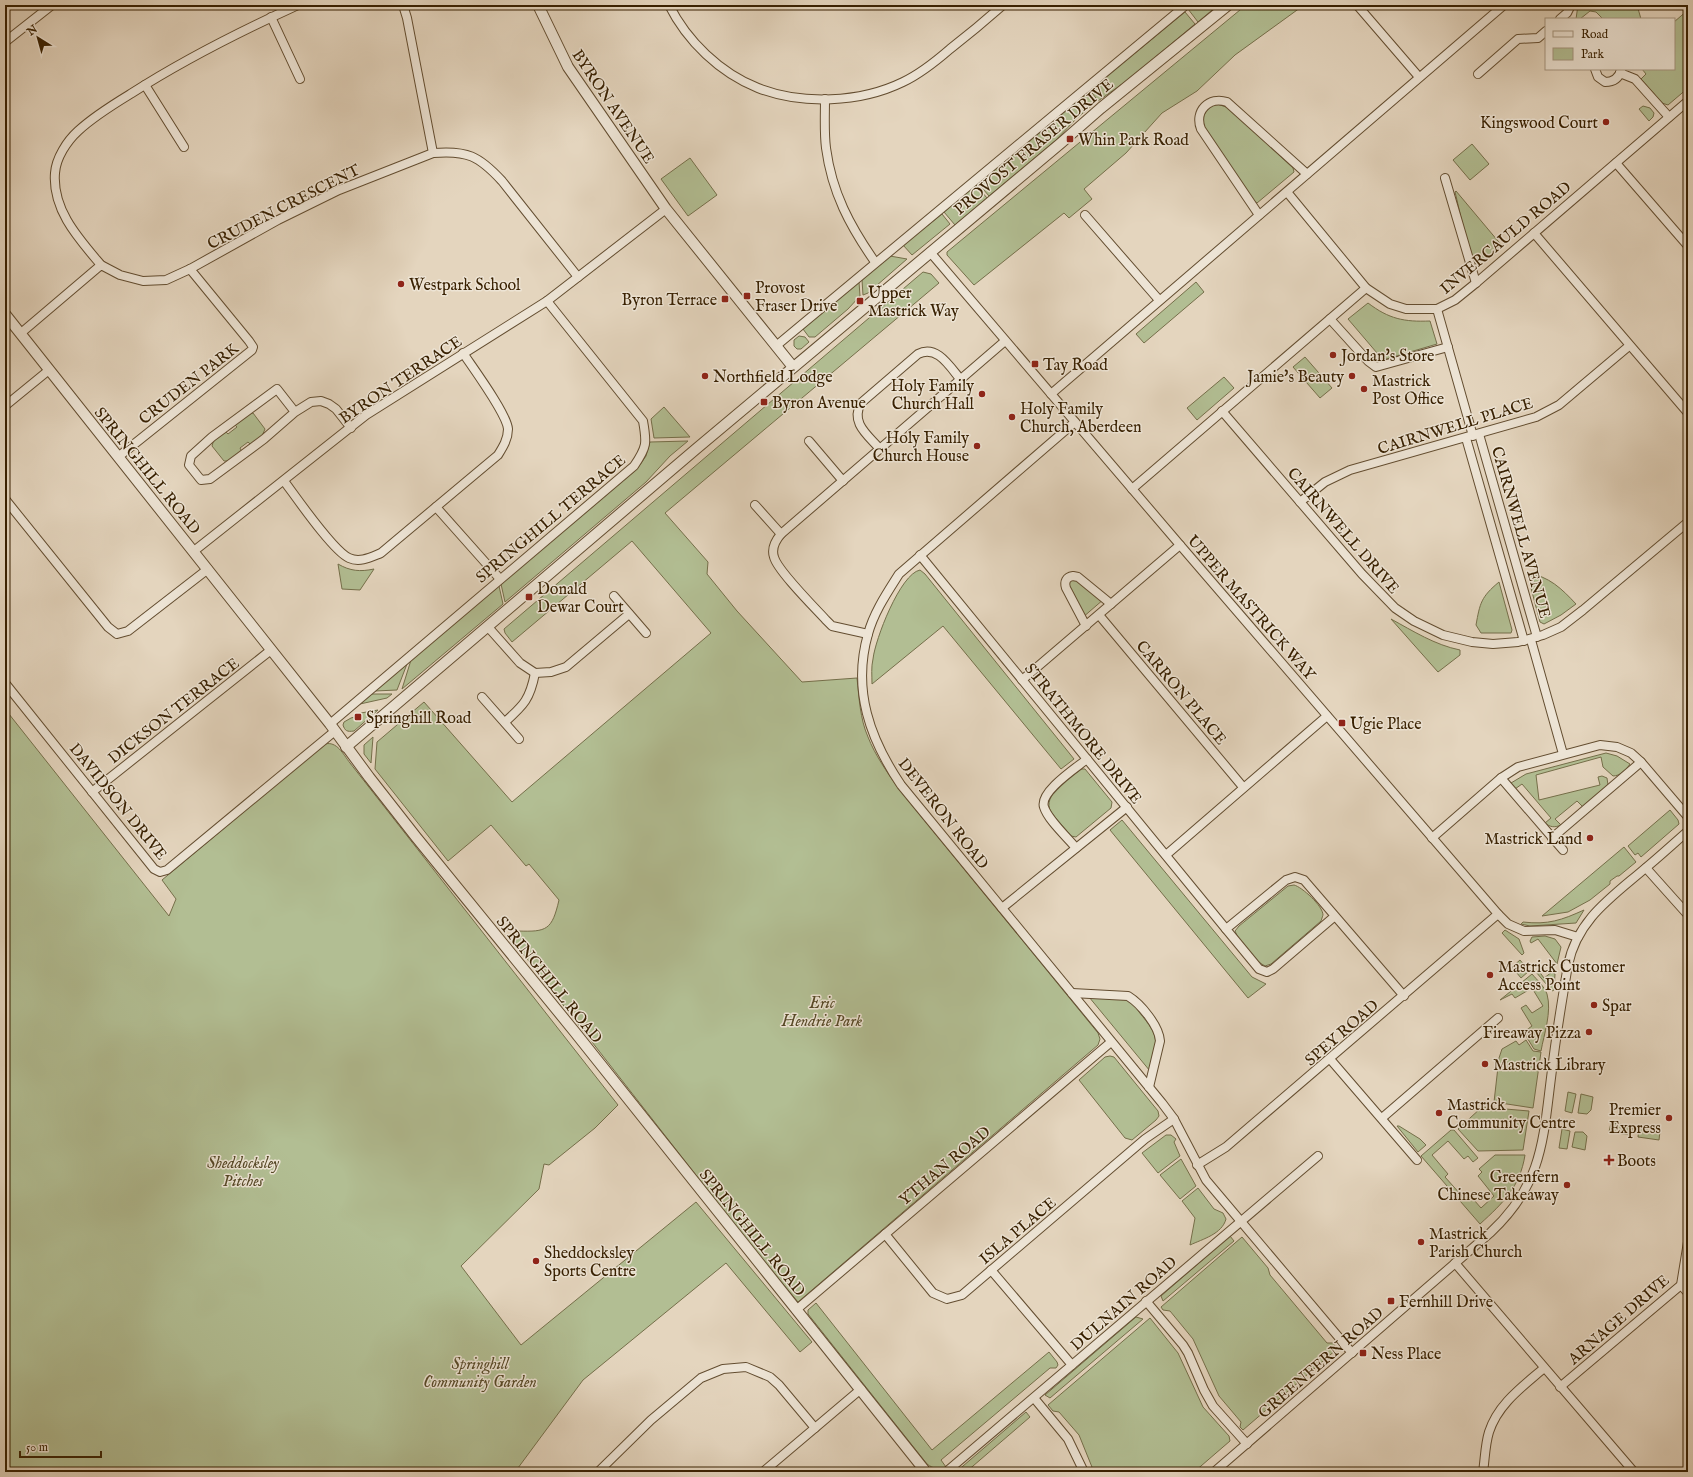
<svg xmlns="http://www.w3.org/2000/svg" width="1693" height="1477" font-family="'IM FELL English',serif">
  <rect width="100%" height="100%" fill="#e4d5be"/>
  <filter id="stains"><feTurbulence type="fractalNoise" baseFrequency=".005" numOctaves="4"/><feColorMatrix values="0 0 0 0 .2 0 0 0 0 .09 0 0 0 0 .02 0 0 0 .5 -.17"/></filter>
  <radialGradient id="worn" r=".72"><stop offset=".6" stop-color="#630" stop-opacity="0"/><stop offset="1" stop-color="#630" stop-opacity=".3"/></radialGradient>
  <!-- green -->
  <g fill="#b2be93" stroke="#756f4a">
    <polygon points="1193,5 1218,5 1198,22 1188,9"/>
    <polygon points="1246,5 1304,5 1235,55 1197,91 1162,113 1126,153 1084,189 1092,199 1069,218 1064,213 974,285 947,255 947,252"/>
    <polygon points="1578,5 1637,5 1641,19 1603,19 1596,12 1590,11 1580,19 1576,19"/>
    <polygon points="1688,10 1688,88 1668,105 1662,103 1641,79 1646,74 1642,69 1674,69 1674,22"/>
    <polygon points="1185,12 1195,24 1128,80 1098,101 1090,90"/>
    <polygon points="1087,93 1095,103 1077,118 1055,141 989,196 978,183"/>
    <path d="M1217 104 1229 108 1293 168 1294 172 1257 203 1254 201 1204 127C1201 115 1206 108 1217 104Z"/>
    <polygon points="1643,106 1650,108 1654,113 1653,117 1649,121 1639,109"/>
    <polygon points="1472,144 1489,164 1470,180 1453,160"/>
    <polygon points="690,158 717,195 688,216 661,179"/>
    <polygon points="976,185 987,198 955,225 944,212"/>
    <path d="M1456 191 1503 247 1478 267C1469 260 1459 207 1455 192Z"/>
    <polygon points="942,214 950,224 912,255 903,245"/>
    <polygon points="890,256 907,259 868,293 863,295 862,280"/>
    <path d="M923 272 931 274 939 283 665 513 708 562 707 574 737 611 802 682 857 678C859 697 860 719 868 737 875 755 887 772 898 788L1098 1033 1100 1039 1098 1045 798 1302 749 1243 510 937 518 931C547 932 552 930 559 900L529 864 526 866 491 825 448 861 375 769 377 742 424 702 512 802 711 633 632 541 512 642 505 633 504 629Z"/>
    <polygon points="859,282 860,296 848,309 815,337 809,337 803,329"/>
    <polygon points="1196,282 1204,292 1144,343 1136,334"/>
    <path d="M1368 303C1389 319 1404 322 1430 321L1437 344 1383 360 1348 319Z"/>
    <polygon points="799,336 805,337 809,342 801,349 797,349 794,346 794,340"/>
    <polygon points="1305,357 1332,388 1320,398 1293,367"/>
    <polygon points="1224,377 1234,388 1197,420 1187,408"/>
    <polygon points="664,407 690,437 654,438 651,419"/>
    <polygon points="253,413 265,429 262,436 251,445 248,442 240,448 242,452 231,461 224,461 212,446 214,439 225,431 228,434 237,427 234,424 246,415"/>
    <polygon points="688,441 670,456 646,482 505,602 501,584 637,469 646,456 650,442"/>
    <path d="M338 564C350 571 360 572 374 569L360 590 342 589Z"/>
    <path d="M920 570 925 574 1074 759 1061 769 943 626 872 684C872 676 871 667 873 659 875 640 900 574 920 570Z"/>
    <path d="M1527 573C1549 576 1562 589 1576 604L1561 615 1544 624 1540 622Z"/>
    <polygon points="1070,576 1104,599 1082,618 1065,581"/>
    <path d="M1499 582 1512 630 1511 633H1481L1476 625C1480 603 1481 597 1499 582Z"/>
    <polygon points="499,586 503,604 402,689 411,660"/>
    <path d="M1391 619C1413 631 1435 645 1460 650V655L1438 672Z"/>
    <polygon points="407,664 397,690 375,691"/>
    <polygon points="372,694 392,694 387,698 360,704"/>
    <path d="M5 709 169 916 176 899 162 880 325 744C337 741 343 754 350 763L618 1105 595 1128 549 1165 544 1164 539 1189 461 1266 521 1345 696 1202 812 1342 800 1352 726 1263 583 1380 515 1472H5V1058L10 1054 5 1049Z"/>
    <path d="M378 710 354 731C347 732 345 731 343 725L344 722 351 718 361 715V713Z"/>
    <polygon points="373,737 371,763 364,754 364,745"/>
    <path d="M1606 753 1617 756 1630 764C1626 770 1620 776 1613 776L1603 767 1601 757 1536 775 1539 800 1600 785 1598 777 1602 776 1607 778 1608 785 1583 807 1577 801 1555 819 1561 825C1554 828 1550 827 1545 823L1551 818 1522 784 1515 789 1511 783 1526 774Z"/>
    <path d="M1081 769H1085L1112 802 1111 808 1076 837 1071 836C1065 828 1057 820 1051 812 1041 795 1070 778 1081 769Z"/>
    <polygon points="1670,810 1678,820 1679,824 1641,857 1638,853 1635,855 1628,846"/>
    <polygon points="1122,820 1252,977 1266,984 1248,998 1110,830"/>
    <polygon points="1624,847 1636,862 1619,876 1617,876 1610,881 1610,884 1590,900 1568,912 1542,916"/>
    <path d="M1294 885C1302 887 1323 906 1323 915 1323 915 1321 921 1321 921L1271 964 1265 966C1255 961 1239 942 1235 931L1239 926 1288 886Z"/>
    <path d="M1584 910 1576 923 1530 926 1521 924 1523 922C1548 925 1562 920 1584 910Z"/>
    <polygon points="1505,930 1519,939 1524,953 1522,955 1502,933"/>
    <polygon points="1545,936 1555,939 1561,947 1557,964 1538,939 1531,943 1530,941 1532,937"/>
    <polygon points="1520,960 1529,971 1521,978 1512,967"/>
    <polygon points="1538,970 1544,978 1552,972 1555,974 1554,990 1552,991 1536,972"/>
    <path d="M1532 974C1537 980 1544 986 1547 994 1552 1012 1544 1034 1541 1051L1534 1049 1526 1036 1528 1034 1525 1031 1532 1026 1521 1008 1526 1005 1532 1013 1543 1006 1532 988 1515 998 1512 994 1500 1000Z"/>
    <path d="M1089 997C1100 997 1114 995 1123 998 1131 1000 1135 1006 1139 1012 1161 1039 1157 1038 1150 1071Z"/>
    <polygon points="1526,1040 1533,1051 1541,1052 1533,1108 1494,1102 1499,1058 1502,1049 1516,1041 1519,1045"/>
    <polygon points="1110,1056 1114,1057 1158,1111 1159,1116 1156,1120 1132,1140 1125,1138 1079,1080 1105,1057"/>
    <polygon points="1568,1092 1576,1094 1572,1113 1565,1111"/>
    <polygon points="1581,1094 1593,1097 1591,1110 1587,1114 1578,1113"/>
    <polygon points="1482,1107 1529,1111 1523,1150 1478,1151 1458,1129"/>
    <polygon points="1611,1123 1633,1126 1631,1135 1609,1132"/>
    <polygon points="1397,1126 1399,1126 1420,1139 1426,1145 1418,1152"/>
    <polygon points="1639,1127 1660,1131 1659,1140 1638,1137"/>
    <polygon points="1562,1129 1570,1131 1567,1149 1559,1148"/>
    <path d="M1451 1130H1454L1478 1158 1473 1162 1468 1156 1464 1159 1448 1141 1432 1155 1448 1174 1445 1177 1462 1196 1467 1192 1481 1208 1494 1196 1478 1176 1482 1172 1479 1169 1495 1155H1525C1520 1187 1503 1203 1480 1224L1421 1156Z"/>
    <polygon points="1575,1132 1583,1132 1587,1136 1585,1150 1572,1147"/>
    <polygon points="1166,1135 1171,1135 1176,1139 1174,1142 1180,1156 1158,1173 1142,1153"/>
    <polygon points="1181,1159 1196,1186 1180,1199 1160,1175"/>
    <path d="M1198 1188 1214 1209 1223 1213 1226 1219C1222 1234 1203 1239 1190 1245L1195 1218 1182 1201Z"/>
    <polygon points="1230,1236 1234,1241 1163,1301 1161,1296"/>
    <polygon points="1242,1237 1268,1268 1270,1275 1327,1343 1333,1343 1337,1349 1243,1430 1240,1427 1241,1422 1219,1396 1193,1339 1170,1311 1163,1310 1161,1307"/>
    <path d="M816 1303 932 1450 1049 1352 1057 1362 1058 1365 1056 1368H1050L941 1460 946 1467C938 1470 934 1469 927 1464L808 1314V1310Z"/>
    <polygon points="1136,1317 1143,1319 1050,1398 1045,1395"/>
    <polygon points="1150,1318 1178,1353 1203,1407 1229,1436 1230,1441 1194,1472 1094,1472 1079,1435 1059,1412 1053,1411 1048,1405"/>
    <polygon points="1026,1412 1030,1417 966,1472 956,1472"/>
  </g>
  <g fill="none" stroke-linecap="round" stroke-linejoin="round">
    <defs>
      <g id="minor">
        <polyline points="403,5 407,18 433,153"/>
        <path d="M669 5C687 41 720 73 758 88 802 105 860 103 903 82 920 74 935 62 950 49 968 35 986 20 1003 5"/>
        <polyline points="1357,5 1419,77"/>
        <polyline points="271,17 300,79"/>
        <polyline points="1560,19 1567,13 1571,5"/>
        <polyline points="5,42 52,5"/>
        <path d="M1595 69 1598 77 1605 82C1614 82 1619 78 1621 70"/>
        <polyline points="1620,73 1635,79 1669,117"/>
        <polyline points="1478,74 1518,39 1538,38 1546,31"/>
        <polyline points="145,85 184,147"/>
        <path d="M825 99C825 115 824 132 826 148 832 193 850 226 875 262"/>
        <polyline points="1616,163 1688,246"/>
        <polyline points="1445,178 1476,283"/>
        <polyline points="1287,192 1366,288 1390,304 1406,309 1437,309 1455,300 1476,283 1688,101"/>
        <polyline points="1085,215 1159,300"/>
        <path d="M1259 215 1201 129C1194 111 1209 96 1227 102L1307 174"/>
        <polyline points="1534,233 1688,413"/>
        <polyline points="930,252 1180,545 1498,914 1508,924 1524,931 1555,930 1578,937"/>
        <path d="M101 265C79 239 52 210 55 173 56 158 67 141 78 131 94 116 114 104 132 93 185 59 241 31 298 5"/>
        <polyline points="1437,309 1473,436"/>
        <polyline points="1330,319 1368,361 1376,367 1448,347"/>
        <path d="M21 333 101 265 120 275 143 281 166 280 190 269 278 220 339 190 433 153C467 150 479 156 502 181L578 277"/>
        <polyline points="776,346 1186,5"/>
        <polyline points="1051,394 1504,5"/>
        <polyline points="5,406 49,370"/>
        <polyline points="1222,411 1362,574 1395,608 1414,621 1443,635 1472,642 1493,644 1518,642 1543,635 1561,627 1583,610 1688,522"/>
        <polyline points="295,412 277,389 212,437 191,456 189,465 201,480 210,479 264,439 295,412 311,402 321,401 329,404 336,409 351,428"/>
        <path d="M1075 422 899 574C887 593 874 612 868 634 852 690 870 739 901 785L1162 1103 1174 1119 1206 1180 1352 1353"/>
        <polyline points="1479,434 1537,637"/>
        <polyline points="1466,438 1524,641"/>
        <polyline points="809,441 843,481"/>
        <path d="M880 449C868 435 850 423 861 403L918 354C937 344 950 367 961 380"/>
        <polyline points="118,457 252,350 253,347 249,341 190,269"/>
        <path d="M284 481C296 497 333 551 349 558 360 563 371 557 381 553L498 455C503 447 508 439 508 429 507 414 473 368 463 353"/>
        <polyline points="1132,489 1366,288"/>
        <polyline points="5,499 108,627 117,634 128,631 208,569"/>
        <polyline points="1300,502 1325,482 1350,470 1536,417 1559,405 1629,346"/>
        <polyline points="755,505 781,534"/>
        <polyline points="436,507 500,579"/>
        <polyline points="194,551 366,415 547,301 666,209"/>
        <polyline points="920,555 1226,929"/>
        <polyline points="614,596 646,633"/>
        <polyline points="1099,615 1243,787"/>
        <path d="M1086 626 1066 588C1064 582 1066 577 1073 576L1078 577 1111 604"/>
        <polyline points="488,627 520,663 535,673 551,672 566,667 629,614"/>
        <path d="M868 634 832 626 826 620C815 608 777 570 774 557 771 548 775 541 781 534L1005 341"/>
        <polyline points="1531,640 1563,754"/>
        <polyline points="1022,680 1180,545"/>
        <polyline points="5,683 154,869 160,872 167,870 335,731"/>
        <polyline points="482,697 519,739"/>
        <path d="M505 722C524 705 530 699 535 673"/>
        <path d="M330 724 634 466C647 447 647 443 643 421L547 301"/>
        <polyline points="1501,778 1563,850"/>
        <polyline points="92,792 271,650"/>
        <polyline points="1432,838 1501,778 1518,767 1600,745 1617,747 1631,753 1641,762 1688,817"/>
        <polyline points="1552,838 1641,762"/>
        <path d="M1076 848C1067 837 1048 820 1044 807 1039 792 1076 768 1087 759"/>
        <polyline points="1166,855 1327,716"/>
        <polyline points="1646,868 1688,915"/>
        <polyline points="1002,908 1127,807"/>
        <polyline points="1335,916 1273,969 1267,972 1259,969 1226,929 1286,880 1295,877 1304,880 1404,996"/>
        <path d="M1072 993 1128 996C1141 1004 1159 1026 1160 1041L1149 1087"/>
        <polyline points="1330,1059 1417,1160"/>
        <polyline points="1382,1118 1498,1018"/>
        <polyline points="1197,1165 1226,1147 1498,914"/>
        <polyline points="885,1234 933,1293 947,1299 962,1295 1145,1139 1174,1119"/>
        <polyline points="1455,1263 1634,1472"/>
        <polyline points="991,1270 1072,1365"/>
        <polyline points="1681,1285 1688,1293"/>
        <polyline points="1146,1301 1183,1345 1188,1353 1204,1390 1213,1406 1247,1444"/>
        <polyline points="796,1310 1111,1042"/>
        <polyline points="1560,1387 1681,1285 1688,1242"/>
        <polyline points="1034,1398 1068,1439 1084,1472"/>
        <polyline points="598,1472 651,1420 701,1378 723,1369 746,1367 770,1377 779,1385 815,1428"/>
        <polyline points="763,1472 861,1389"/>
        <polyline points="946,1472 1318,1156"/>
        <path d="M1214 1472 1490 1233C1544 1183 1543 1138 1552 1070 1556 1035 1562 1000 1568 965 1577 921 1609 899 1642 871 1658 858 1673 844 1688 831"/>
        <path d="M1483 1472C1485 1459 1485 1445 1489 1432 1498 1404 1522 1387 1544 1368"/>
      </g>
      <g id="tertiary">
        <polyline points="538,5 568,67 666,209 793,367"/>
        <polyline points="5,314 330,724 369,777 416,837 574,1031 926,1472"/>
        <polyline points="346,747 696,449 1061,143 1101,108 1228,5"/>
      </g>
    </defs>
    <!-- minor casing -->
    <use href="#minor" stroke="#634d30" stroke-width="10"/>
    <!-- tertiary casing -->
    <use href="#tertiary" stroke="#634d30" stroke-width="12"/>
    <!-- minor -->
    <use href="#minor" stroke="#ede4d5" stroke-width="8"/>
    <!-- tertiary -->
    <use href="#tertiary" stroke="#ede4d5" stroke-width="10"/>
  </g>
  <!-- markers -->
  <g fill="#8f2418" stroke="#ede4d5" stroke-width="1.5">
    <circle cx="1606" cy="122" r="4"/>
    <rect x="1066" y="135" width="8" height="8" rx="2"/>
    <circle cx="401" cy="284" r="4"/>
    <rect x="743" y="292" width="8" height="8" rx="2"/>
    <rect x="721" y="295" width="8" height="8" rx="2"/>
    <rect x="856" y="297" width="8" height="8" rx="2"/>
    <circle cx="1333" cy="355" r="4"/>
    <rect x="1031" y="360" width="8" height="8" rx="2"/>
    <circle cx="705" cy="376" r="4"/>
    <circle cx="1352" cy="376" r="4"/>
    <circle cx="1364" cy="389" r="4"/>
    <circle cx="982" cy="394" r="4"/>
    <rect x="760" y="398" width="8" height="8" rx="2"/>
    <circle cx="1012" cy="417" r="4"/>
    <circle cx="977" cy="446" r="4"/>
    <rect x="525" y="593" width="8" height="8" rx="2"/>
    <rect x="354" y="713" width="8" height="8" rx="2"/>
    <rect x="1338" y="719" width="8" height="8" rx="2"/>
    <circle cx="1590" cy="838" r="4"/>
    <circle cx="1490" cy="975" r="4"/>
    <circle cx="1594" cy="1005" r="4"/>
    <circle cx="1589" cy="1032" r="4"/>
    <circle cx="1485" cy="1064" r="4"/>
    <circle cx="1439" cy="1113" r="4"/>
    <circle cx="1669" cy="1118" r="4"/>
    <path d="M1607 1154h4v4h4v4h-4v4h-4v-4h-4v-4h4z"/>
    <circle cx="1567" cy="1185" r="4"/>
    <circle cx="1421" cy="1242" r="4"/>
    <circle cx="536" cy="1261" r="4"/>
    <rect x="1387" y="1297" width="8" height="8" rx="2"/>
    <rect x="1359" y="1349" width="8" height="8" rx="2"/>
  </g>
  <g text-anchor="middle" stroke-width="3" stroke-linejoin="round" paint-order="stroke">
    <!-- street labels -->
    <g font-size="16" fill="#382001" stroke="#ede4d5">
      <text transform="translate(614 106) rotate(56)" y="6">BYRON AVENUE</text>
      <text transform="translate(1033 146) rotate(-40)" y="6">PROVOST FRASER DRIVE</text>
      <text transform="translate(283 206) rotate(-27)" y="6">CRUDEN CRESCENT</text>
      <text transform="translate(1505 237) rotate(-40)" y="6">INVERCAULD ROAD</text>
      <text transform="translate(400 379) rotate(-34)" y="6">BYRON TERRACE</text>
      <text transform="translate(188 383) rotate(-38)" y="6">CRUDEN PARK</text>
      <text transform="translate(1455 425) rotate(-17)" y="6">CAIRNWELL PLACE</text>
      <text transform="translate(148 470) rotate(51)" y="6">SPRINGHILL ROAD</text>
      <text transform="translate(550 518) rotate(-40)" y="6">SPRINGHILL TERRACE</text>
      <text transform="translate(1344 530) rotate(49)" y="6">CAIRNWELL DRIVE</text>
      <text transform="translate(1522 532) rotate(74)" y="6">CAIRNWELL AVENUE</text>
      <text transform="translate(1252 607) rotate(49)" y="6">UPPER MASTRICK WAY</text>
      <text transform="translate(1182 692) rotate(50)" y="6">CARRON PLACE</text>
      <text transform="translate(173 710) rotate(-38)" y="6">DICKSON TERRACE</text>
      <text transform="translate(1084 733) rotate(51)" y="6">STRATHMORE DRIVE</text>
      <text transform="translate(119 801) rotate(51)" y="6">DAVIDSON DRIVE</text>
      <text transform="translate(944 813) rotate(52)" y="6">DEVERON ROAD</text>
      <text transform="translate(550 979) rotate(51)" y="6">SPRINGHILL ROAD</text>
      <text transform="translate(1341 1032) rotate(-41)" y="6">SPEY ROAD</text>
      <text transform="translate(944 1165) rotate(-40)" y="6">YTHAN ROAD</text>
      <text transform="translate(1017 1230) rotate(-40)" y="6">ISLA PLACE</text>
      <text transform="translate(753 1232) rotate(51)" y="6">SPRINGHILL ROAD</text>
      <text transform="translate(1123 1303) rotate(-41)" y="6">DULNAIN ROAD</text>
      <text transform="translate(1618 1319) rotate(-41)" y="6">ARNAGE DRIVE</text>
      <text transform="translate(1320 1362) rotate(-41)" y="6">GREENFERN ROAD</text>
    </g>
    <!-- poi labels -->
    <g font-size="16" fill="#382001" stroke="#ede4d5" text-anchor="start">
      <text x="1598" y="128" text-anchor="end">Kingswood Court</text>
      <text x="1078" y="145">Whin Park Road</text>
      <text x="409" y="290">Westpark School</text>
      <text x="755" y="293">Provost<tspan x="755" dy="18">Fraser Drive</tspan></text>
      <text x="868" y="298">Upper<tspan x="868" dy="18">Mastrick Way</tspan></text>
      <text x="717" y="305" text-anchor="end">Byron Terrace</text>
      <text x="1341" y="361">Jordan's Store</text>
      <text x="1043" y="370">Tay Road</text>
      <text x="713" y="382">Northfield Lodge</text>
      <text x="1344" y="382" text-anchor="end">Jamie's Beauty</text>
      <text x="1372" y="386">Mastrick<tspan x="1372" dy="18">Post Office</tspan></text>
      <text x="974" y="391" text-anchor="end">Holy Family<tspan x="974" dy="18">Church Hall</tspan></text>
      <text x="772" y="408">Byron Avenue</text>
      <text x="1020" y="414">Holy Family<tspan x="1020" dy="18">Church, Aberdeen</tspan></text>
      <text x="969" y="443" text-anchor="end">Holy Family<tspan x="969" dy="18">Church House</tspan></text>
      <text x="537" y="594">Donald<tspan x="537" dy="18">Dewar Court</tspan></text>
      <text x="366" y="723">Springhill Road</text>
      <text x="1350" y="729">Ugie Place</text>
      <text x="1582" y="844" text-anchor="end">Mastrick Land</text>
      <text x="1498" y="972">Mastrick Customer<tspan x="1498" dy="18">Access Point</tspan></text>
      <text x="1602" y="1011">Spar</text>
      <text x="1581" y="1038" text-anchor="end">Fireaway Pizza</text>
      <text x="1493" y="1070">Mastrick Library</text>
      <text x="1447" y="1110">Mastrick<tspan x="1447" dy="18">Community Centre</tspan></text>
      <text x="1661" y="1115" text-anchor="end">Premier<tspan x="1661" dy="18">Express</tspan></text>
      <text x="1617" y="1166">Boots</text>
      <text x="1559" y="1182" text-anchor="end">Greenfern<tspan x="1559" dy="18">Chinese Takeaway</tspan></text>
      <text x="1429" y="1239">Mastrick<tspan x="1429" dy="18">Parish Church</tspan></text>
      <text x="544" y="1258">Sheddocksley<tspan x="544" dy="18">Sports Centre</tspan></text>
      <text x="1399" y="1307">Fernhill Drive</text>
      <text x="1371" y="1359">Ness Place</text>
    </g>
    <!-- park labels -->
    <g font-size="16" font-style="italic" fill="#564826" stroke="#ede4d5">
      <text x="822" y="1008">Eric<tspan x="822" dy="18">Hendrie Park</tspan></text>
      <text x="243" y="1168">Sheddocksley<tspan x="243" dy="18">Pitches</tspan></text>
      <text x="480" y="1369">Springhill<tspan x="480" dy="18">Community Garden</tspan></text>
    </g>
  </g>
  <!-- margin -->
  <rect width="1693" height="1477" fill="none" stroke="#e4d5be" stroke-width="20"/>
  <rect x="6" y="6" width="1681" height="1465" fill="none" stroke="#382001" stroke-width="2"/>
  <rect x="10" y="10" width="1673" height="1457" fill="none" stroke="#382001"/>
  <!-- legend -->
  <rect x="1545" y="18" width="130" height="52" fill="#ede4d5" stroke="#a59680"/>
  <rect x="1553" y="31" width="20" height="6" fill="#ede4d5" stroke="#a59680"/>
  <text x="1581" y="38" font-size="12" fill="#382001">Road</text>
  <rect x="1553" y="48" width="20" height="12" fill="#b2be93" stroke="#a59680"/>
  <text x="1581" y="58" font-size="12" fill="#382001">Park</text>
  <!-- north arrow -->
  <g transform="translate(38 38) rotate(323)" stroke="#ede4d5" stroke-width="3" paint-order="stroke">
  <path d="M0-3L7 15L0 10L-7 15Z" fill="#382001"/>
  <text y="-6" font-size="11" font-weight="bold" text-anchor="middle" fill="#382001">N</text>
  </g>
  <!-- scale -->
  <path d="M20 1451v6h81v-6" fill="none" stroke="#382001" stroke-width="2"/>
  <text x="26" y="1451" font-size="12" fill="#382001" stroke="#ede4d5" stroke-width="3" paint-order="stroke">50 m</text>
  <rect width="100%" height="100%" filter="url(#stains)"/>
  <rect width="100%" height="100%" fill="url(#worn)"/>
</svg>
